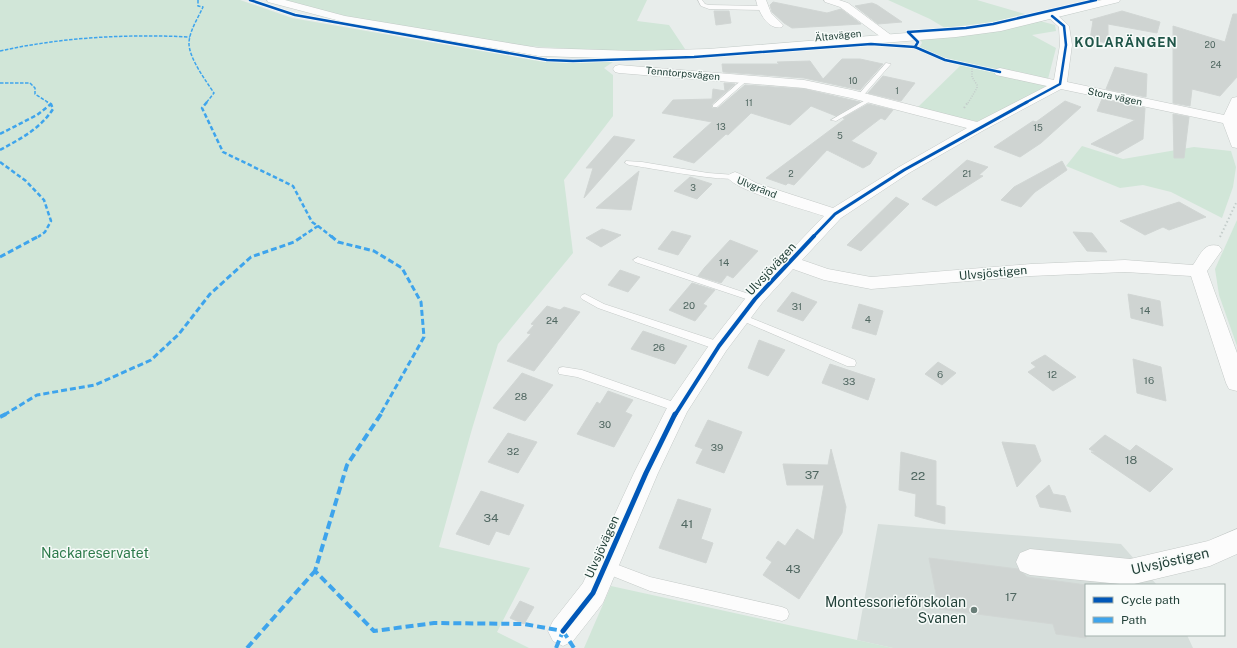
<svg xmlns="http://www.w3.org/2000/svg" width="1237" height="648" font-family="'Public Sans',sans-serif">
  <rect width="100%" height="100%" fill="#e8edeb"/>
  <!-- built -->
  <polygon fill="#d6dedb" points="878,524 1121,544 1157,585 1086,585 1086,635 1187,635 1193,648 893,648 857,640"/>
  <!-- green -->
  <g fill="#d1e6d8">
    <polygon points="0,0 240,0 292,18 544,62 613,62 604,68 613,75 613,116 564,180 573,253 498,344 472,429 439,547 530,568 497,632 529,648 0,648"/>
    <polygon points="279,0 647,0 637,21 669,25 687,52 618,52 527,46 395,26 297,6"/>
    <polygon points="888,0 977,0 1025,14 994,22 945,28 930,19"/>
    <polygon points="1040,21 1055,25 1056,31 1032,35 1056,48 1048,79 960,63 923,51 919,48 922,43 920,39"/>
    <polygon points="961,65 1042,83 1045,85 1045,87 979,122 917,108"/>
    <polygon points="1082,146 1123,159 1194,147 1231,151 1236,167 1233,187 1222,218 1171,192 1143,185 1120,188 1066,166"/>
    <polygon points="1237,220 1237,346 1219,295 1215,269"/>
    <polygon points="611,586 857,640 893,648 584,648"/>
  </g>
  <!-- building -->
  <g fill="#cfd4d2" stroke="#d1d6d4">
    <polygon points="773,2 827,13 841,9 861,24 792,28 784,23 772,12 770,5"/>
    <polygon points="872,3 877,5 902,22 878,24 855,6"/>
    <polygon points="714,11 729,11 731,23 716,25"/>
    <polygon points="1122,11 1160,22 1157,33 1108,24 1108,43 1090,40 1093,21 1090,20"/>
    <polygon points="1233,14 1237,14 1237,77 1220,96 1192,89 1190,106 1173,103 1173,26 1225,42"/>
    <polygon points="842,59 860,59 883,64 860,90 804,78 723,72 722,64 779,64 777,62 810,61 823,79"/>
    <polygon points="1115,67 1147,74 1146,97 1106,89"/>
    <polygon points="883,76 915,83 901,101 868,93"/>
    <polygon points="724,83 735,84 712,104 712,108 718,108 745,85 804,89 860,102 836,116 811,106 790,125 751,113 728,135 726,134 694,163 673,157 712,122 662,113 673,100 712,99 713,89 725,91"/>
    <polygon points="1102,99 1145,108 1143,139 1117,154 1091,144 1135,120 1097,111"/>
    <polygon points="1065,101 1081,107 1041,143 1020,157 994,147 1033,121 1036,122"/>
    <polygon points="868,104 893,110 885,120 881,118 851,141 877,153 870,164 863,168 827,150 794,185 788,183 786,185 766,178 845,119 843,118"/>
    <polygon points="1173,114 1189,117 1184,158 1174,158"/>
    <polygon points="614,136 635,140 584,198 593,168 586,168"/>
    <polygon points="967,160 988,167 979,175 983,176 936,206 922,199"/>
    <polygon points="1062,161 1067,170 1035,192 1021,207 1001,200 1014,187"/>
    <polygon points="639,171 631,210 596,208"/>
    <polygon points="690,177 712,184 697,199 674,191"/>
    <polygon points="896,197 909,204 861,251 847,245"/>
    <polygon points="1179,202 1206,217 1169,230 1163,227 1145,235 1120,221"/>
    <polygon points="602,229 621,235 601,247 586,238"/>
    <polygon points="672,231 691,236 678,255 658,249"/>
    <polygon points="1073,232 1092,233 1107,252 1087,251"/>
    <polygon points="730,240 758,251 733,278 727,275 721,283 698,276 705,267"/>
    <polygon points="620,270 640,277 628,292 608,285"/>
    <polygon points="692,283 715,290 703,304 707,306 695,321 669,310"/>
    <polygon points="792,292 817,302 803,321 777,311"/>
    <polygon points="1128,294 1160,301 1163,326 1131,318"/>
    <polygon points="859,304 883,311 876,335 852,328"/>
    <polygon points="547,306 560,310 564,307 580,312 534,371 507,361 531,334 527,333 534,325 531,324"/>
    <polygon points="643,331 687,346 675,364 631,349"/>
    <polygon points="759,340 785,350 768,376 748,368"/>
    <polygon points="1045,355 1076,377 1053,391 1028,372 1036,367 1031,363"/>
    <polygon points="1133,359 1161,367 1166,401 1137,393"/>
    <polygon points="938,362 956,373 942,385 925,374"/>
    <polygon points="830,364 875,379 868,400 822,383"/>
    <polygon points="522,373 553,385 525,421 493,408"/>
    <polygon points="608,391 633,400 625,412 632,415 614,447 577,434 597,402 600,404"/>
    <polygon points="708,420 742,432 724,473 696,463 703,449 695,446"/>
    <polygon points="508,433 537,442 518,473 488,462"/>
    <polygon points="1105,435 1130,451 1136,445 1173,469 1150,492 1091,452 1095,452 1089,449"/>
    <polygon points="1002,442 1035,445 1041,461 1017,487"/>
    <polygon points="831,449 846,507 842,533 799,599 763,575 772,562 766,558 778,541 785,546 797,529 814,540 824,485 787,485 783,464 828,465"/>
    <polygon points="901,452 936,461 936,505 945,507 945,524 915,516 916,494 899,490"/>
    <polygon points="1049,485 1053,494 1065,496 1071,512 1040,507 1036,496"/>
    <polygon points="481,491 524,505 509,535 496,531 489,545 456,534"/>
    <polygon points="678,499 711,509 701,539 713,543 706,563 659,548"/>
    <polygon points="929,558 1018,569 1027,577 1086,585 1086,638 1056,634 1053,624 939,609"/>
    <polygon points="520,601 534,607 524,624 510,618"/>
  </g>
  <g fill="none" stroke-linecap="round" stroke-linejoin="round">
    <defs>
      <g id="service">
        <polygon points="698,0 702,0 705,4 709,5 762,6 765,8 762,10 709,9 701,6"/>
        <polygon points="886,63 891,64 862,97 858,97 858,95"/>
        <polygon points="744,78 749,79 717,107 713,107 713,105"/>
        <polygon points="869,98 874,99 836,121 831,120"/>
        <path d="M626 161 642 162 708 173 735 175 739 177C730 184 646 167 629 165L625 163Z"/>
        <polygon points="638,257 758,297 760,299 758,301 752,301 635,262 633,260"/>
        <polygon points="585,294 604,304 723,343 724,346 723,349 715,349 598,308 582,299 580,297 582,295"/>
        <polygon points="741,314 855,360 856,363 855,366 847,366 738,319 736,317 738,315"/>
        <polygon points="563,367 582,370 682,405 684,408 682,411 678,412 577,377 559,374 558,371 559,368"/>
        <polygon points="605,560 650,577 782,607 787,609 789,614 787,619 782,621 650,591 600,571 598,566 600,561"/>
      </g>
      <g id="minor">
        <path d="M756 0H766L771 13 783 25 782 27C768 31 758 11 756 0Z"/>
        <polygon points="824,0 839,0 848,3 895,38 893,40 885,40 840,7 825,2"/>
        <path d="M1052 13 1056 14 1069 26 1072 45 1067 82 1224 115 1232 98 1237 97V148L1232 147 1223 123 1061 89 984 130 909 173 841 218 802 260 828 269 871 277 1031 264 1125 260 1193 265C1201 254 1204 242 1219 246L1222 250 1207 271 1237 353V391L1229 389 1226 383 1191 276 1125 272 1031 276 871 289 824 280 793 269 762 303 726 351 687 412 658 473 603 603 573 641 563 646 553 641 548 631 553 621 583 583 634 473 670 402 712 341 748 295 824 216C804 209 738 192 727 177L730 174 735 172 740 174 756 183 833 208 899 167 967 128 851 98 804 88 619 73 615 72 613 69 615 66 619 65 804 80 852 90 977 122 1047 86 996 75 994 72 996 69 1000 68 1054 80 1060 45 1059 27 1047 16Z"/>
        <polygon points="1237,529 1237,554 1210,566 1130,585 1030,575 1020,571 1016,562 1020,553 1030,549 1130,559 1208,541"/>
      </g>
      <polygon id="secondary" points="267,0 285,0 345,16 539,48 635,51 708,49 956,29 1001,23 1102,0 1120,0 1119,2 1001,31 956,37 708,57 635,59 539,56 344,22 268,2"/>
    </defs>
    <!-- service casing -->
    <use href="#service" stroke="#c5cac8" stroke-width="1"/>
    <!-- minor casing -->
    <use href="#minor" stroke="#c5cac8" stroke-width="1"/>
    <!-- secondary casing -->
    <use href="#secondary" stroke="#c3cbc8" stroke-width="1"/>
    <!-- path-far1 -->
    <g stroke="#c3ccca" stroke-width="1.5" stroke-dasharray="1 1.5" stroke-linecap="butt">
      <polyline points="920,50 943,59 988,70"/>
      <polyline points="968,103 977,88 977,85 972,77 972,66"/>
    </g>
    <!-- path -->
    <g stroke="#c3ccca" stroke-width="2" stroke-dasharray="1.5 2.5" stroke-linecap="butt">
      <polyline points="964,108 968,102"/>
      <polyline points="1220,237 1237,201"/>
    </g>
    <!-- service -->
    <use href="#service" fill="#fcfcfc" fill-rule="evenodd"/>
    <!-- minor -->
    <use href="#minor" fill="#fcfcfc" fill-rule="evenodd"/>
    <!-- secondary -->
    <use href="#secondary" fill="#fcfcfc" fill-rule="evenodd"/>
    <!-- quiet-far3 -->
    <g stroke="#3ea4ec" stroke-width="1.5" stroke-dasharray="3.5 1.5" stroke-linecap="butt">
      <path d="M198 0V6L203 7C198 18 190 30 189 42 188 57 206 81 214 93L206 103"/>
      <path d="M0 51C63 37 126 34 190 37"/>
      <polyline points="0,83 30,83 35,88 35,94 49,103"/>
    </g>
    <!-- quiet-far2 -->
    <g stroke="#3ea4ec" stroke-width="2.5" stroke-dasharray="4.5 2.5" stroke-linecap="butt">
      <polyline points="207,102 202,108 223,152 293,186 312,222 318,226 301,237"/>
      <polyline points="0,134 37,115 51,104"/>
      <path d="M0 150C20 139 40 129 53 109L51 104 47 102"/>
      <polyline points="0,162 26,181 44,200 51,221 45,232 38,237"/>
      <polyline points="318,226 332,237"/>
    </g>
    <!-- quiet-far1 -->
    <g stroke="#3ea4ec" stroke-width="3" stroke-dasharray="6 3" stroke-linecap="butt">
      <polyline points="331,236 338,242 374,251 402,268 421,302 424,337 380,415"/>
      <polyline points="0,257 39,236"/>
      <polyline points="4,415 37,395 95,385 151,360 179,334 210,294 251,257 294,242 303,236"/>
    </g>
    <!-- quiet -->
    <g stroke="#3ea4ec" stroke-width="4" stroke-dasharray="8 4" stroke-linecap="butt">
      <polyline points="381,414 347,465 315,571 374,631 434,623 524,624 563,631"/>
      <polyline points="0,417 6,414"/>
      <polyline points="563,631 574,648"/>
      <polyline points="247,648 315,571"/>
      <polyline points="556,648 563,631"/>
    </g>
    <defs>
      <g id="cycleway-far3">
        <polyline points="250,0 295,15 547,60 573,61 694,57 871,44 915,47 918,42 908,32"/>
        <polyline points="908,32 966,28 993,24 1096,0"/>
        <polyline points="915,47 945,60 1000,72"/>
        <polyline points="1025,103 1060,84 1066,45 1064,26 1052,16"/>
      </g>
      <polyline id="cycleway-far2" points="813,237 835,214 904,170 1027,102"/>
      <polyline id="cycleway-far1" points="675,415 719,346 755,299 814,236"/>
      <polyline id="cycleway" points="563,631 593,593 646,473 675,414"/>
    </defs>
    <!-- cycleway-far3 casing -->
    <use href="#cycleway-far3" stroke="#f7fbf9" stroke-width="4"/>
    <!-- cycleway-far2 casing -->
    <use href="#cycleway-far2" stroke="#f7fbf9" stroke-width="5"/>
    <!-- cycleway-far1 casing -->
    <use href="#cycleway-far1" stroke="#f7fbf9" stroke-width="6"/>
    <!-- cycleway casing -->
    <use href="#cycleway" stroke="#f7fbf9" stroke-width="8"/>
    <!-- cycleway-far3 -->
    <use href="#cycleway-far3" stroke="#0057b8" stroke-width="2.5"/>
    <!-- cycleway-far2 -->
    <use href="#cycleway-far2" stroke="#0057b8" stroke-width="3"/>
    <!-- cycleway-far1 -->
    <use href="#cycleway-far1" stroke="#0057b8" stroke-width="4"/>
    <!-- cycleway -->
    <use href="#cycleway" stroke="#0057b8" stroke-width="5"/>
  </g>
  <!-- markers -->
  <circle fill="#697e78" stroke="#f7fbf9" stroke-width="1.5" cx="974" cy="610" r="4"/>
  <g text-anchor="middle" stroke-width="3" stroke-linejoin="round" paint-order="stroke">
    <!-- far-number labels -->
    <g font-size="9" fill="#506761">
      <text x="1210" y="48">20</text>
      <text x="1216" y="68">24</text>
      <text x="853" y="84">10</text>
      <text x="897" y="94">1</text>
      <text x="749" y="106">11</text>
      <text x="721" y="130">13</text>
      <text x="1038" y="131">15</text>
      <text x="840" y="139">5</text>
      <text x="791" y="177">2</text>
      <text x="967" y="177">21</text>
      <text x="693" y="191">3</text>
    </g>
    <!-- far-street labels -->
    <g font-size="10" fill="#24423a" stroke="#f7fbf9">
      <text transform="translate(838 35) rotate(-6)" y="4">Ältavägen</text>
      <text transform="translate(683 73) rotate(5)" y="4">Tenntorpsvägen</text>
      <text transform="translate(1115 96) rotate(12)" y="4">Stora vägen</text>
      <text transform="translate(757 187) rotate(22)" y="4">Ulvgränd</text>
    </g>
    <!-- number labels -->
    <g font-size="10" fill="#506761">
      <text x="724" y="266">14</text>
      <text x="689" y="309">20</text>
      <text x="797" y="310">31</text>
      <text x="1145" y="314">14</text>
      <text x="868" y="323">4</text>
      <text x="552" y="324">24</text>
      <text x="659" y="351">26</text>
      <text x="940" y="378">6</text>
      <text x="1052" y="378">12</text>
      <text x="1149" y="384">16</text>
      <text x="849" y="385">33</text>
      <text x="521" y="400">28</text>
      <text x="605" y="428">30</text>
      <text x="717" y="451">39</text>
      <text x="513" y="455">32</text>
    </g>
    <!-- street labels -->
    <g font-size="12" fill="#24423a" stroke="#f7fbf9">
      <text transform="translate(771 269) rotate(-47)" y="4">Ulvsjövägen</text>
      <text transform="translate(993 273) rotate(-5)" y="4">Ulvsjöstigen</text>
      <text transform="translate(602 547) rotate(-66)" y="4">Ulvsjövägen</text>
    </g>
    <!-- near-number labels -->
    <g font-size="12" fill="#506761">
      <text x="1131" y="464">18</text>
      <text x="812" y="479">37</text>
      <text x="918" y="480">22</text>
      <text x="491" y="522">34</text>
      <text x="687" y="528">41</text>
      <text x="793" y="573">43</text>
      <text x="1011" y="601">17</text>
    </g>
    <!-- far-district labels -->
    <g font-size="13" font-weight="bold" letter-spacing="1" fill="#1f5548" stroke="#f7fbf9">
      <text x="1126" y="47">KOLARÄNGEN</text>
    </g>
    <!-- near-park labels -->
    <g font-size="14" fill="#2d7a4b" stroke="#f7fbf9">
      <text x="95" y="558">Nackareservatet</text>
    </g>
    <!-- near-street labels -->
    <g font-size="14" fill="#24423a" stroke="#f7fbf9">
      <text transform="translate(1170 561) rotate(-13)" y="5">Ulvsjöstigen</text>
    </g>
    <!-- near-poi labels -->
    <g font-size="14" fill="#24423a" stroke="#f7fbf9" text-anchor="end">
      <text x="966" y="607">Montessorieförskolan<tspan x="966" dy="16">Svanen</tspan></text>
    </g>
  </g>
  <!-- legend -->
  <rect x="1085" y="584" width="140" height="52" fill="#f7fbf9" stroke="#a3b1ad"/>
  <rect x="1093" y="597" width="20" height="6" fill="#0057b8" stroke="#a3b1ad"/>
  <text x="1121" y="604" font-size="12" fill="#24423a">Cycle path</text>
  <rect x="1093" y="617" width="20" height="6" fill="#3ea4ec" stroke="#a3b1ad"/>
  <text x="1121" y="624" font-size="12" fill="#24423a">Path</text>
</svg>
